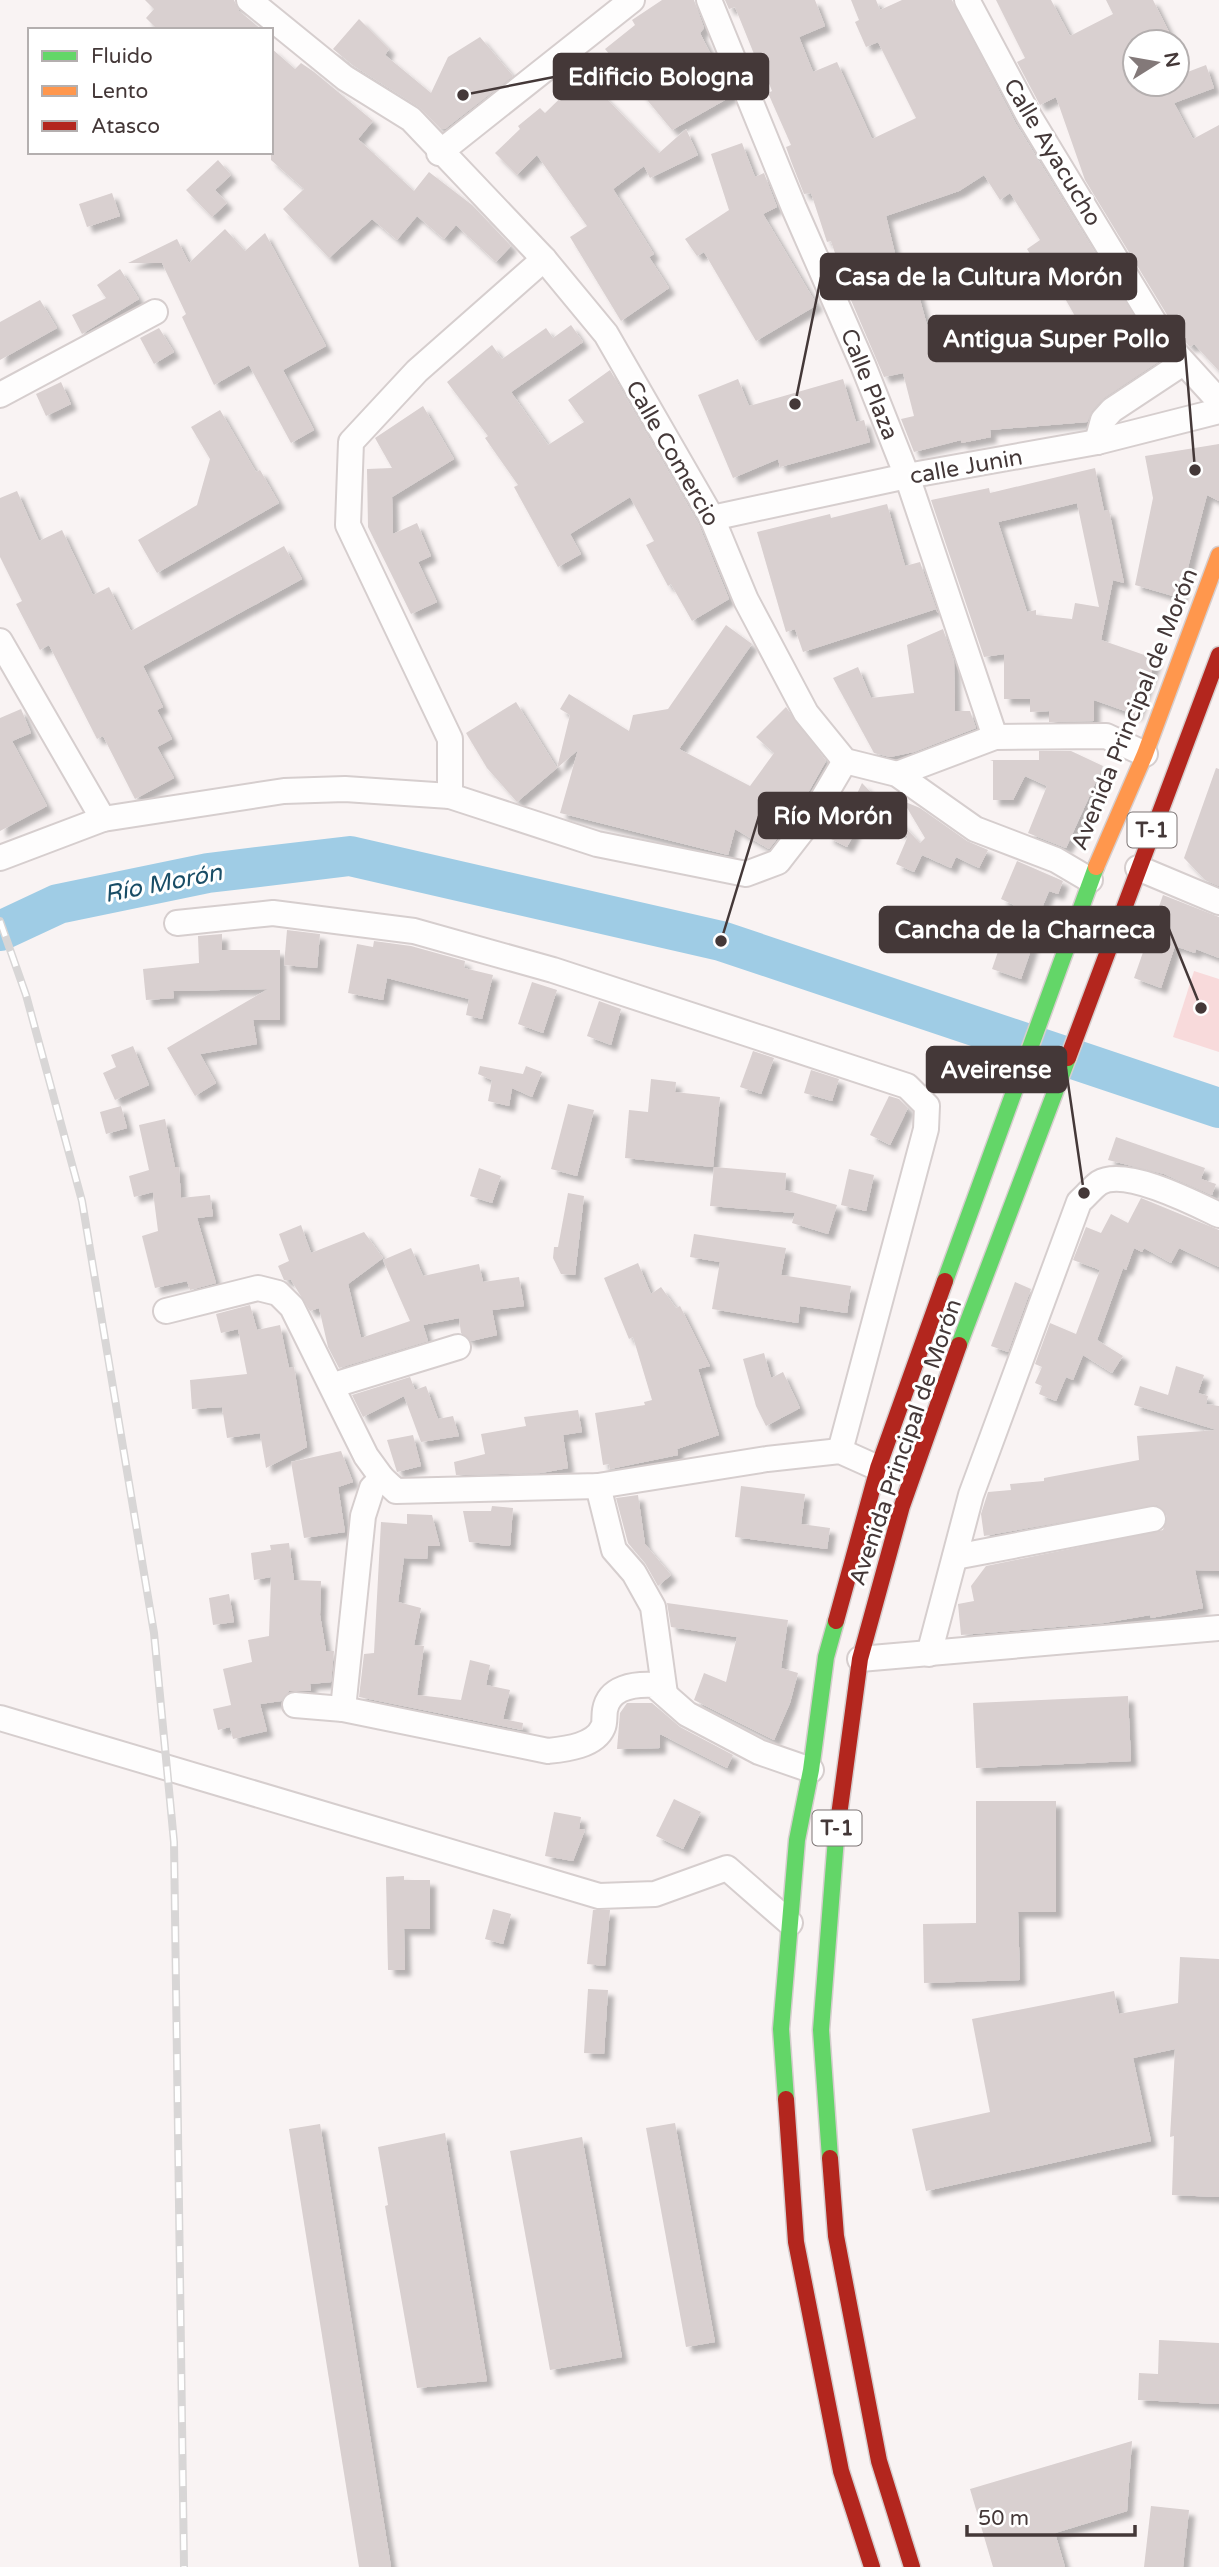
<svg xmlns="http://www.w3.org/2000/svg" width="1219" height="2567" font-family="'Varela Round',sans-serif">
  <defs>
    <filter id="shadow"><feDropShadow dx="6" dy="6" stdDeviation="2" flood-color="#0004"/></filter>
  </defs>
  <rect width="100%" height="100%" fill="#f9f3f3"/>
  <!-- green -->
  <polygon fill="#f8dadb" points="1194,971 1219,979 1219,1052 1173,1037"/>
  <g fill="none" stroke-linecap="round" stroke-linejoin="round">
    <!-- river -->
    <polyline stroke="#9fcce5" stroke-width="40" points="0,931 58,904 208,873 350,856 721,941 1219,1108"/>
  </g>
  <!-- building -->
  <g fill="#d9d0d0" fill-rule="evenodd" filter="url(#shadow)">
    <polygon points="145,0 234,0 239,11 262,30 158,30 146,18 154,9"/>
    <polygon points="662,0 694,0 704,28 700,33 732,96 672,130 605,49 635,25 632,20"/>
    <path d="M725 0H815L825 26 799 37 813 72 837 62 872 139 916 118 878 42 866 47 855 22 859 20 851 0H876L880 10 902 0H952L1016 124 1161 360 1104 398 1092 411 1087 422 990 430 991 437 961 443V440L914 452 901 419 914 416 903 373 884 377 848 293 831 241 827 242 811 193 804 194 791 161 786 147 791 145 768 93 772 91 757 53 754 54 735 7 729 9ZM984 175 1000 200 1010 193 1040 240 1027 249 1037 265 1044 261 1076 318 1003 324 1002 343 949 353 936 321 927 325 909 260 897 262 886 216 959 191Z"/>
    <polygon points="996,0 1051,0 1070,36 1113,14 1106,0 1153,0 1174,42 1135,42 1135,84 1177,84 1177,76 1206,65 1214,88 1174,103 1193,139 1219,125 1219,371 1194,344 1190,347 1180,336 1085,180 1056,97 1040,105 1017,62 1025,58"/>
    <polygon points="359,19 389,49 385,55 431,93 448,57 480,37 513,76 445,129 441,129 419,107 354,66 333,49"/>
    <polygon points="271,48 295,69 301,63 314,72 373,121 358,139 414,191 429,172 472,205 511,246 496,262 456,225 444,239 417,216 397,240 372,219 329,258 283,209 304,189 271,160"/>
    <polygon points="584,75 659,153 686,129 698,155 650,178 644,166 613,189 654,254 649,257 669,288 621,321 570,237 587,226 537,155 517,175 495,153 520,129 518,126 540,108 545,113"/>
    <polygon points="742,143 755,177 764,173 777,207 763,214 817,305 756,341 704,252 697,256 685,239 729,210 711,154"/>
    <polygon points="218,160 231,175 215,190 227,203 212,217 186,190"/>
    <polygon points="112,193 120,216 87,227 79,204"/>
    <polygon points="225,229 245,251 265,233 326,346 283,370 314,430 291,443 249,365 214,385 182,317 186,314 162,263 128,263 177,239 189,263"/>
    <polygon points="120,269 139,299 82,334 72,315 106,298 97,285"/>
    <polygon points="40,300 57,328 0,360 0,322"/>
    <polygon points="571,325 583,342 511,392 548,445 584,422 568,400 610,370 699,525 729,599 692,621 671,584 668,586 646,545 654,541 630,497 570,534 581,554 558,567 514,487 518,485 485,438 488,436 447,382 492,345 502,359 546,328 553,338"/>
    <polygon points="159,328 174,352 154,364 140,338"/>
    <polygon points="738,379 749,406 843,379 856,422 864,420 870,442 780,467 778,459 733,478 698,395"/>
    <polygon points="61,382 71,404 46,416 36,394"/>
    <polygon points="423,406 454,459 392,497 393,534 417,523 431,556 418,562 437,602 411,614 368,527 367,469 392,468 375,438"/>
    <polygon points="220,410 256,472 260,470 279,503 157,573 138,540 197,505 210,459 191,427"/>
    <polygon points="1219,444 1219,501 1207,495 1180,598 1135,585 1153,498 1145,456"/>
    <path d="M1095 468 1104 511 1109 510 1124 583 1113 580 1101 640 1156 659 1136 715 1094 700V721L1049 722V711L1030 712V699H1004V654L984 657 931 500 989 488 990 493ZM1077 503 1099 607 1075 603 1072 619 1036 615V610L1027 612 998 522Z"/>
    <polygon points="17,491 39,541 62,530 93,595 109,587 131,631 284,546 302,579 143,666 163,707 157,710 172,739 157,747 174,778 135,799 103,736 97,739 49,645 40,650 16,604 22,601 0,557 0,498"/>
    <polygon points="887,504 905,566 920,562 938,614 936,609 803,652 795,629 786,632 757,532 830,514 831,518"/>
    <polygon points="726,625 752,644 679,749 750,786 774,753 756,737 786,707 826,761 795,816 769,849 735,829 728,855 560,813 578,750 557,768 570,715 560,709 569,694 629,731 633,715 668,709"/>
    <polygon points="943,629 954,661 955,711 970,711 976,728 914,752 890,757 874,753 833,678 858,667 871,698 914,693 907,645"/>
    <polygon points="516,702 557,768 517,802 487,768 466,733"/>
    <polygon points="21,709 31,733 12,741 47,806 0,831 0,718"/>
    <polygon points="1039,751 1071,751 1103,766 1066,848 1028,833 1047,786 1025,776 1013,800 993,800 993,761 990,760 1039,760"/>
    <polygon points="1216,768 1219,769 1219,886 1205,880 1184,858"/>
    <polygon points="862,783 920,843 925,838 903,801 920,808 967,841 988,850 979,868 956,857 951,868 922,855 914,872 896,864 908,836 874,820 872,825 848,813"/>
    <polygon points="835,822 855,832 847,847 827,837"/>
    <polygon points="1017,861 1063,881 1058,894 1049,891 1028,942 1033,944 1021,979 992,969 1014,905 1001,899"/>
    <polygon points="1163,895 1219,917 1219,958 1196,949 1195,953 1175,946 1161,988 1134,978"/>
    <polygon points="287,930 320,934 317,968 284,965"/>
    <polygon points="222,934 222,950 280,950 280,1020 253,1020 257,1044 200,1054 216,1083 195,1096 167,1048 268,989 173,991 174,998 146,1000 143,969 199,963 198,936"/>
    <polygon points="374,941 411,946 465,961 464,968 493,975 482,1019 466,1015 469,999 387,978 383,1000 348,993 357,944 373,947"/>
    <polygon points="532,982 557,990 543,1033 518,1024"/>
    <polygon points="599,1001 621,1009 611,1045 587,1036"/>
    <polygon points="133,1046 149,1085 115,1100 103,1073 116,1067 111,1055"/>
    <polygon points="753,1051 774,1058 761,1094 740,1087"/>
    <polygon points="480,1066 523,1074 526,1066 542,1072 532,1097 512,1088 509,1106 488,1101 492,1080 478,1074"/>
    <polygon points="811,1070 839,1079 832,1101 804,1093"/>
    <polygon points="651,1079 676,1082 675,1092 720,1097 713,1167 625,1158 629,1110 648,1112"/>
    <polygon points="889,1096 899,1099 908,1108 890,1145 870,1135"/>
    <polygon points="568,1104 594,1110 577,1176 551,1169"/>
    <polygon points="121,1106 127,1128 106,1134 100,1112"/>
    <polygon points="165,1119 175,1167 179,1167 181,1198 210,1195 213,1216 197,1218 216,1283 190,1290 187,1281 155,1288 142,1236 158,1231 153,1192 134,1197 129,1176 149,1170 139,1125"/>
    <polygon points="1116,1137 1205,1168 1201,1179 1216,1184 1212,1195 1164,1174 1108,1160"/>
    <polygon points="714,1167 786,1173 785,1190 837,1205 828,1234 792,1223 795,1213 710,1206"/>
    <polygon points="479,1168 501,1176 492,1203 470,1196"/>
    <polygon points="849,1169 874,1175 866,1211 841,1205"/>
    <polygon points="568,1193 584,1196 575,1275 561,1274 553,1258 554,1247 558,1247"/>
    <polygon points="1141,1198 1219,1230 1219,1267 1179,1248 1171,1263 1144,1248 1142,1252 1134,1248 1126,1270 1123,1268 1097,1340 1123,1356 1112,1373 1083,1355 1073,1380 1066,1377 1056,1401 1039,1394 1042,1386 1035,1383 1042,1367 1035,1364 1050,1323 1076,1334 1100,1270 1073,1260 1086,1227 1101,1233 1111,1214 1128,1223"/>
    <polygon points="301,1225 311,1253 364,1232 383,1258 348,1284 361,1338 410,1321 383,1260 411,1248 423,1276 479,1264 483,1282 519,1277 524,1306 492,1310 497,1335 471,1341 461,1333 459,1318 423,1325 428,1341 339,1368 328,1347 319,1308 310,1311 291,1280 284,1280 278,1266 289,1261 279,1234"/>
    <polygon points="694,1234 786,1248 781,1275 851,1286 847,1313 800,1306 798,1323 712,1309 720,1262 690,1257"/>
    <polygon points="638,1263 651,1294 661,1287 676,1308 680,1306 710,1366 698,1369 719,1435 677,1449 678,1455 610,1469 609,1464 603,1465 595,1413 645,1405 644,1402 652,1400 633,1337 629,1339 604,1278"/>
    <polygon points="1015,1282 1031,1289 1008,1352 991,1346"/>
    <polygon points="250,1305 257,1330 280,1325 289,1368 294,1367 307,1447 266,1468 260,1433 227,1438 222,1407 192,1409 190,1380 247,1374 238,1329 221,1333 216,1314"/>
    <polygon points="764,1353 771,1378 783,1372 800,1408 766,1426 756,1406 743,1359"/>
    <polygon points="1176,1366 1204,1375 1198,1393 1208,1396 1206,1404 1219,1406 1219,1571 1195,1570 1203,1608 1151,1618 1150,1615 1104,1623 961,1635 958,1604 974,1601 971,1586 986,1566 1163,1530 1167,1516 1157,1505 984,1536 981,1514 988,1492 1011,1490 1010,1484 1044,1481 1044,1478 1139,1460 1137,1436 1217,1430 1134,1405 1140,1386 1168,1395"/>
    <polygon points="410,1377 415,1390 426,1386 438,1419 453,1416 459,1436 421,1442 404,1396 363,1417 352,1395"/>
    <polygon points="578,1410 582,1432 563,1435 568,1468 541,1473 456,1475 454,1462 485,1454 481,1434 526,1426 524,1417"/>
    <polygon points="413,1435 421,1466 397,1472 387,1440"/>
    <polygon points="341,1451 353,1482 338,1487 345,1532 304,1538 291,1462"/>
    <polygon points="741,1486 805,1494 801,1524 830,1528 827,1549 735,1537"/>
    <polygon points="638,1495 645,1544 671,1575 658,1586 645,1563 628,1543 616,1498"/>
    <polygon points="492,1506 513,1508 510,1546 469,1542 463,1511 491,1511"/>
    <polygon points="407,1514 432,1515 440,1546 428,1546 427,1559 404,1558 398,1602 421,1608 414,1645 424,1646 417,1695 461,1700 470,1660 490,1665 486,1685 510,1690 503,1719 523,1723 522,1730 359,1697 364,1654 374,1653 381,1522 407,1524"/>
    <polygon points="289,1543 294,1580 321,1581 320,1615 326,1651 334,1651 331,1682 310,1684 311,1691 289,1691 281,1701 260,1704 267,1731 233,1739 230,1727 218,1730 213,1709 231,1705 223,1669 252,1662 248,1640 269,1636 271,1577 254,1580 251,1553 271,1550 270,1545"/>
    <polygon points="229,1594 234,1622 213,1625 209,1598"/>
    <polygon points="667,1603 788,1620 781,1668 798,1673 790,1703 774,1740 694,1700 704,1673 726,1682 737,1637 671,1627"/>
    <polygon points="1128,1696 1131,1761 976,1768 973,1703"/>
    <polygon points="627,1703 652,1703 680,1727 733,1755 727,1768 660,1734 660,1748 617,1749 620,1713"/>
    <polygon points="674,1799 701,1812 683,1849 656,1836"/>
    <polygon points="976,1801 1056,1801 1056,1912 1018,1912 1020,1980 924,1983 923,1924 976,1923"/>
    <polygon points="554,1812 581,1817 579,1829 585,1830 573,1861 545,1856"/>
    <polygon points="404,1876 404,1880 430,1880 430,1929 404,1929 405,1970 388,1970 386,1877"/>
    <polygon points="493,1909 511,1914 503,1944 485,1939"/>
    <polygon points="593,1910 610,1910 605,1966 587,1964"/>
    <polygon points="1180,1957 1219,1959 1219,2197 1172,2195 1174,2136 1170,2137 1175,2049 1133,2058 1151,2141 926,2191 912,2129 990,2112 972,2019 1114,1991 1119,2014 1178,2003"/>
    <polygon points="588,1989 608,1990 604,2054 584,2053"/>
    <polygon points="675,2123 715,2342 686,2347 646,2128"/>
    <polygon points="320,2124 391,2567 359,2567 289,2129"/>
    <polygon points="445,2133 487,2381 417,2388 385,2206 388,2205 378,2147"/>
    <polygon points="582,2137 622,2357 550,2370 510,2151"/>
    <polygon points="1159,2340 1219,2343 1219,2404 1138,2400 1139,2373 1158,2374"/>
    <polygon points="1132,2441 1127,2511 1055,2533 1065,2567 993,2567 970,2489"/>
    <polygon points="1151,2506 1189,2510 1183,2567 1144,2567"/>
  </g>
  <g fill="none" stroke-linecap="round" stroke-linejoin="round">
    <defs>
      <g id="street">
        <polyline points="249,0 345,78 411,119 544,259 606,334 712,518 746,600 806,713 845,761 897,774 975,829 1056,860 1090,880"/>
        <polyline points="709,0 794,208 863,365 907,476 995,737"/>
        <polyline points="967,0 1029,116 1168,345 1219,401"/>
        <polyline points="439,153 632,0"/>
        <polyline points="0,395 155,312"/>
        <polyline points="1097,442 1103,420 1112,410 1183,363"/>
        <polyline points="712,518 907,476 1097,442 1219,411"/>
        <polyline points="0,641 103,819"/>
        <polyline points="897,774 995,737 1106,736 1145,754"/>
        <polyline points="450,796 450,739 348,525 351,442 417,371 544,259"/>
        <polyline points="0,858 103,819 284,791 345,789 450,796 597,844 746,874 778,862 809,822 845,761"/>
        <polyline points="1138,868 1219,902"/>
        <polyline points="177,923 273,913 414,931 553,970 907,1086 927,1106 926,1129 840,1451"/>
        <polyline points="166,1311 258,1288 278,1293 292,1307 366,1456 382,1478 396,1491 598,1486 767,1459 840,1451 878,1468"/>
        <polyline points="334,1385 458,1347"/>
        <polyline points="598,1486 614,1550 634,1573 653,1607 665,1694"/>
        <polyline points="955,1557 1153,1519"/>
        <path d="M929 1654 971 1495 1079 1202C1086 1196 1092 1188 1099 1183 1125 1167 1194 1203 1219 1215"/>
        <polyline points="860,1659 1219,1628"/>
        <path d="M295 1705 343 1709 548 1751C566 1749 595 1746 603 1727 605 1723 604 1716 605 1710 609 1687 634 1684 654 1685L687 1714 759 1752 811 1770"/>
        <polyline points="343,1709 363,1516 372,1488 382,1478"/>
        <polyline points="0,1718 599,1896 655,1894 727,1868 790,1923"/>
      </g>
      <g id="fast">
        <polyline points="945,1281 1096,867"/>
        <polyline points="959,1345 1068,1058"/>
        <polyline points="786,2099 781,2029 797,1840 811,1770 826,1657 836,1621"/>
        <polyline points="830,2158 821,2030 836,1838"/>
      </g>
      <polyline id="slow" points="1096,867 1145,754 1219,555"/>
      <g id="jam">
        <polyline points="1068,1058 1219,655"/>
        <polyline points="836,1621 878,1468 945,1281"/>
        <polyline points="836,1838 860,1659 902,1506 959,1345"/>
        <polyline points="786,2099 796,2242 841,2471 872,2567"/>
        <polyline points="830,2158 836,2236 879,2461 912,2567"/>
      </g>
    </defs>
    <!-- street casing -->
    <use href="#street" stroke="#d6cece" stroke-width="28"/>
    <!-- fast casing -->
    <use href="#fast" stroke="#d6cece" stroke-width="19"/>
    <!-- slow casing -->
    <use href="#slow" stroke="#d6cece" stroke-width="19"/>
    <!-- jam casing -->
    <use href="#jam" stroke="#d6cece" stroke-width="19"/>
    <!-- street -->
    <use href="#street" stroke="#fefdfd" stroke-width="24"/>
    <!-- fast -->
    <use href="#fast" stroke="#63d668" stroke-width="16"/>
    <!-- slow -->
    <use href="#slow" stroke="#ff974d" stroke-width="16"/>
    <!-- jam -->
    <use href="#jam" stroke="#b3261e" stroke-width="16"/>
    <defs>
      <polyline id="rail" points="0,921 26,995 82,1201 154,1633 174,1842 184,2567"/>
    </defs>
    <!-- rail casing -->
    <use href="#rail" stroke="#d8d6d6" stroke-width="8"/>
    <!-- rail -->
    <use href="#rail" stroke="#fff" stroke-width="5" stroke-dasharray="16" stroke-linecap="butt"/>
  </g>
  <g text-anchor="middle" stroke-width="6" stroke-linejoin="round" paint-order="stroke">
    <!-- shield labels -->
    <g fill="#fff" stroke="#7c7474" stroke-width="2">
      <rect x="1127.5" y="812.5" width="49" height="35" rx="5"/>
      <rect x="812.5" y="1810.5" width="49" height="35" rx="5"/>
    </g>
    <g font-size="21" font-weight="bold" fill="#443838">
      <text x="1152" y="837">T-1</text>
      <text x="837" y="1835">T-1</text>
    </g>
    <!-- street labels -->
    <g font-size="23" fill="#443838" stroke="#fff">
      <text transform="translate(1053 152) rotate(59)" y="8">Calle Ayacucho</text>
      <text transform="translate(870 384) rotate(68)" y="8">Calle Plaza</text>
      <text transform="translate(673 453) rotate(60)" y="8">Calle Comercio</text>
      <text transform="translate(966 466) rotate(-10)" y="8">calle Junin</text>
      <text transform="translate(1134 709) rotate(-68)" y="8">Avenida Principal de Morón</text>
      <text transform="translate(905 1442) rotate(-71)" y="8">Avenida Principal de Morón</text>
    </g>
    <!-- water labels -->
    <g font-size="24" font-style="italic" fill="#194d66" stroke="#fff">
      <text transform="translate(163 883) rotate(-11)" y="8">Río Morón</text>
    </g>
  </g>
  <!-- callouts -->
  <path fill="none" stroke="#443838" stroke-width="2.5" d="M463 95L554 77M795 404L821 277M1195 470L1184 338M721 941L759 816M1201 1008L1169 929M1084 1193L1066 1069"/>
  <g fill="#443838" stroke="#fff" stroke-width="2.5">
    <circle cx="463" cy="95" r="7"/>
    <circle cx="795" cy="404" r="7"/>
    <circle cx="1195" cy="470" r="7"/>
    <circle cx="721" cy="941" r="7"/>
    <circle cx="1201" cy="1008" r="7"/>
    <circle cx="1084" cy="1193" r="7"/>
  </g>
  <g fill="#443838" stroke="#443838" stroke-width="2.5">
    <rect x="554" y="54" width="214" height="45" rx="7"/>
    <rect x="821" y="254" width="315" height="45" rx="7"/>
    <rect x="929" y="316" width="255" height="45" rx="7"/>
    <rect x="759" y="793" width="147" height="45" rx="7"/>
    <rect x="880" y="907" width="289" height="45" rx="7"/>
    <rect x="927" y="1047" width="139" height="45" rx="7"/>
  </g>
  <g font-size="24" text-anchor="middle" font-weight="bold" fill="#fff">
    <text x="661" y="85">Edificio Bologna</text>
    <text x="979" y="285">Casa de la Cultura Morón</text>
    <text x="1056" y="347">Antigua Super Pollo</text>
    <text x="833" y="824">Río Morón</text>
    <text x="1025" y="938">Cancha de la Charneca</text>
    <text x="996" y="1078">Aveirense</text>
  </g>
  <!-- legend -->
  <rect x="28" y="28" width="245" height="126" fill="#ffffff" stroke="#b4afaf" stroke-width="2"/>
  <rect x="42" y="51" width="35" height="10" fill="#63d668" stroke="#b4afaf" stroke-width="2"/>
  <text x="91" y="63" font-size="21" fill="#443838">Fluido</text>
  <rect x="42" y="86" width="35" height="10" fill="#ff974d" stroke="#b4afaf" stroke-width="2"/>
  <text x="91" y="98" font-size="21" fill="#443838">Lento</text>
  <rect x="42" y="121" width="35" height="10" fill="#b3261e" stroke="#b4afaf" stroke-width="2"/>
  <text x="91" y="133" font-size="21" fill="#443838">Atasco</text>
  <!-- north arrow -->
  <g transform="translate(1156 63) rotate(79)"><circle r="33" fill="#ffffff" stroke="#b4afaf" stroke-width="2"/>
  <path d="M0-5L12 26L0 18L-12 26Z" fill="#837979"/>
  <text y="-10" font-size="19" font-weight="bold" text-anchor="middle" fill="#443838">N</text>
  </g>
  <!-- scale -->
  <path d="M967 2525v10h168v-10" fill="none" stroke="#443838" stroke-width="3.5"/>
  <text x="978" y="2525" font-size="21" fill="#443838" stroke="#ffffff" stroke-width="5" paint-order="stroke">50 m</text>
</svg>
